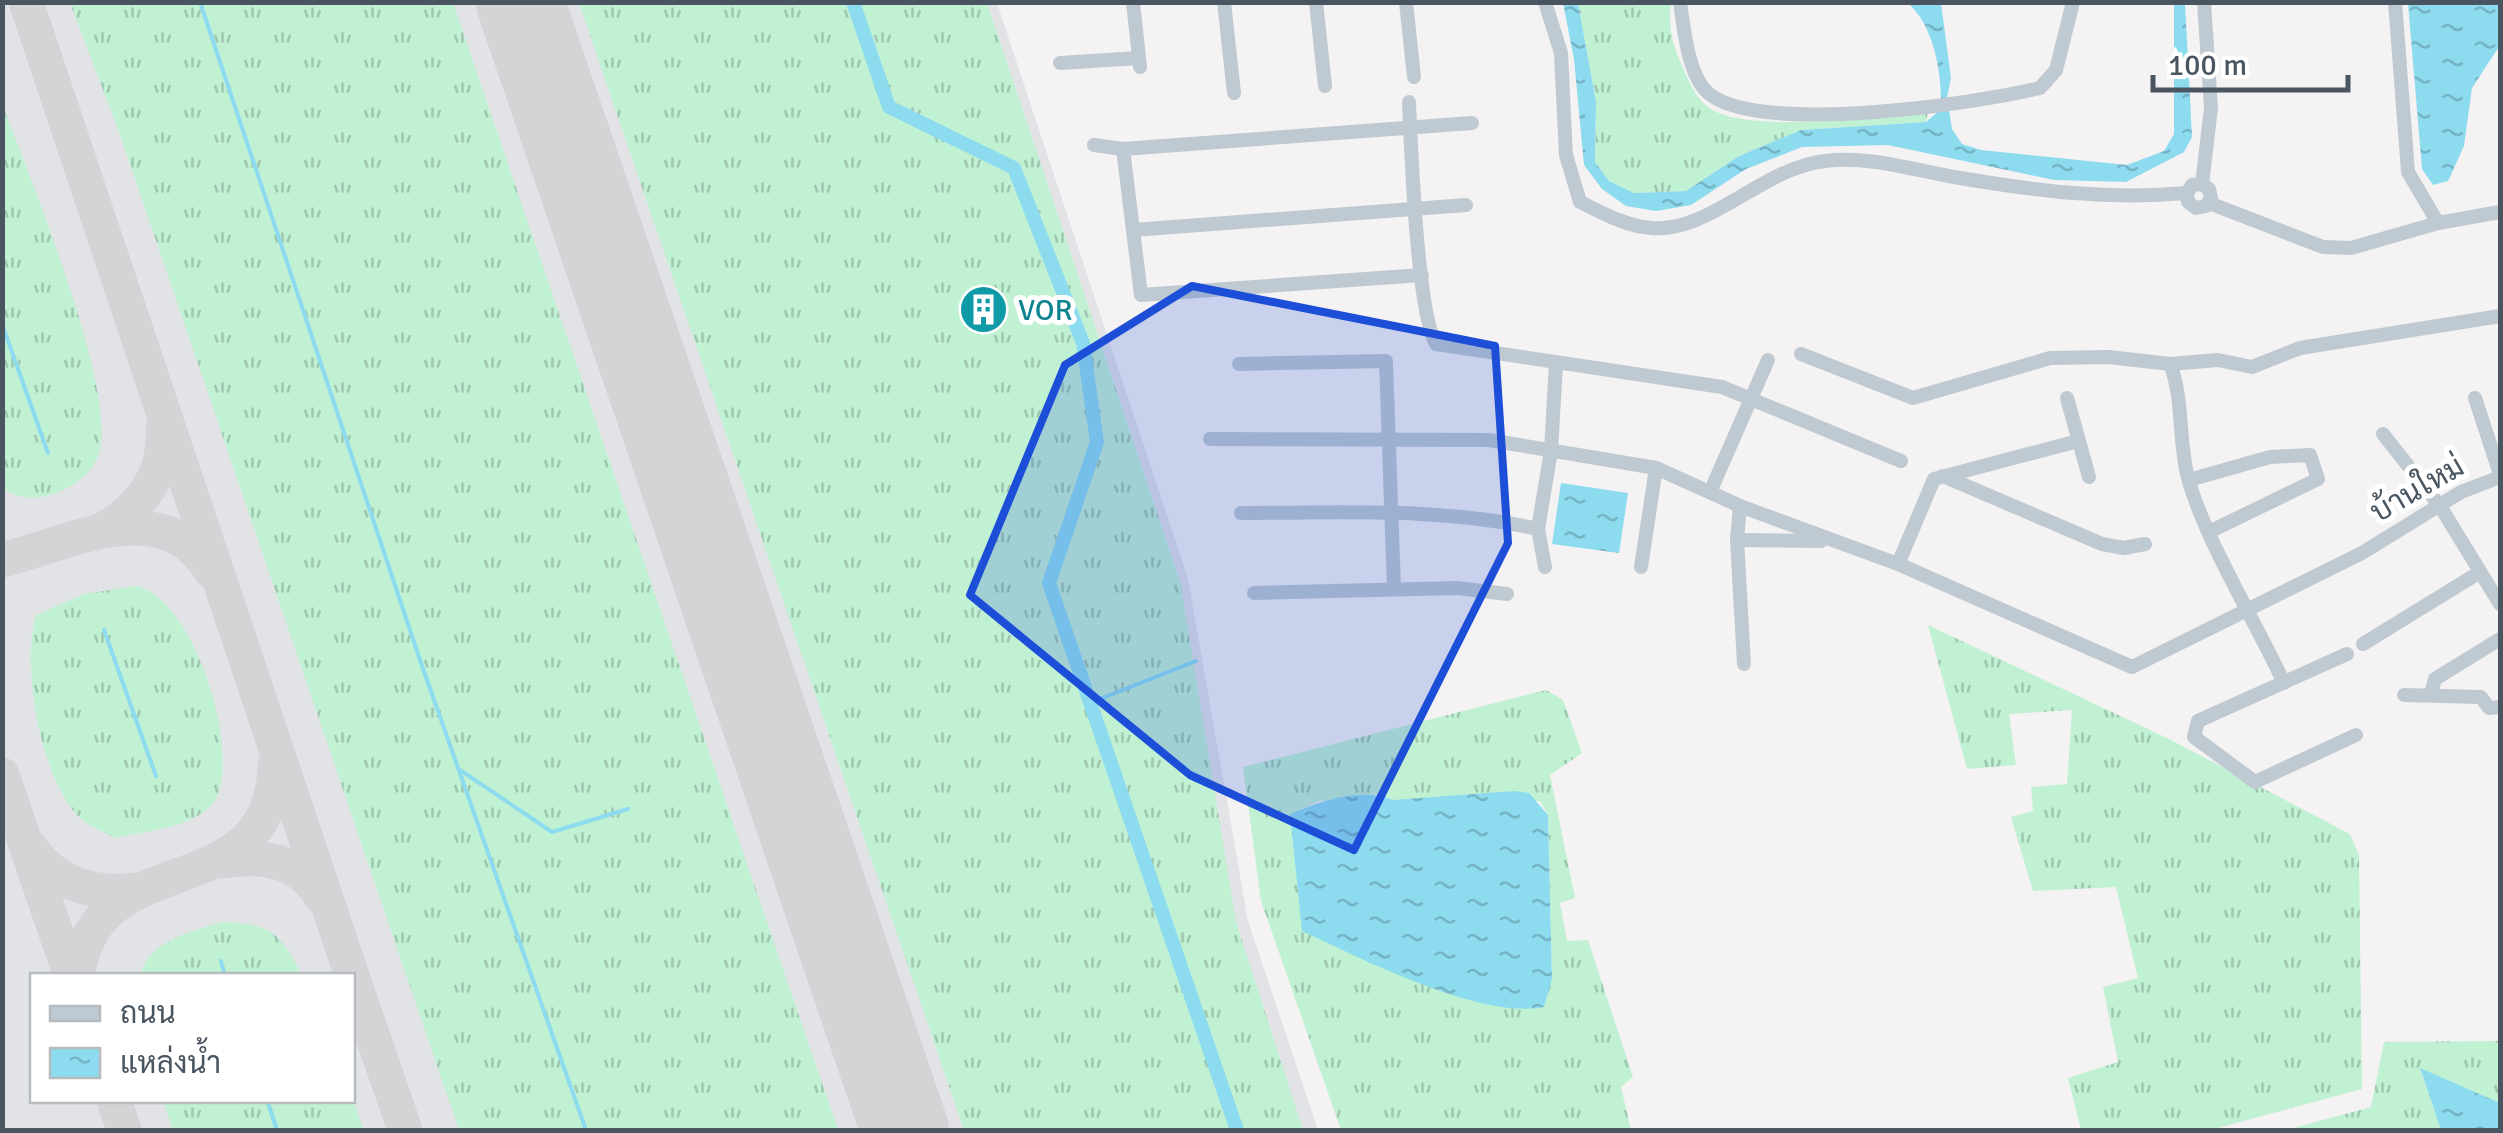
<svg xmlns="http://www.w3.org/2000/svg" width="2503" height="1133" font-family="Signika,Sarabun,sans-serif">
  <defs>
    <pattern id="grass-tufts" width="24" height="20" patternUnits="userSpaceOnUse" patternTransform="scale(2.5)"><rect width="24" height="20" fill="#c1f1d3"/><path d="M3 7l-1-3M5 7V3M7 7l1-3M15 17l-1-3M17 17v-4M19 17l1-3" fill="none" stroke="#9fc6af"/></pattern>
    <pattern id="water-ripples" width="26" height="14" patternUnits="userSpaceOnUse" patternTransform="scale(2.5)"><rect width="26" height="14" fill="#8ddbef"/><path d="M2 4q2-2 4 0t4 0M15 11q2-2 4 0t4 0" fill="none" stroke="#75b4c5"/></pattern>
  </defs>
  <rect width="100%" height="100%" fill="#f4f2f2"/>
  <!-- airport -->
  <path fill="#e1e3e6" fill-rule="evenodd" d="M2 3H997L1188 579 1248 921 1318 1130H3ZM32 976H352V1100H32Z"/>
  <!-- grass -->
  <g fill="url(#grass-tufts)" fill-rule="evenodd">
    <polygon points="70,3 453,3 838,1130 459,1130 118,129"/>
    <polygon points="579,3 987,3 1180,581 1236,922 1303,1130 964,1130"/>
    <path d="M1578 3H1671C1668 23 1672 44 1681 63 1688 79 1695 99 1711 109 1750 134 1880 116 1928 112L1926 122 1801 130 1739 156 1686 191 1634 193 1609 181 1595 162 1596 102Z"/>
    <path d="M3 106C28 174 120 393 98 456 93 470 79 482 67 488 45 499 24 502 3 489Z"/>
    <path d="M136 586C193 598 238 742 218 794 204 828 145 831 114 838 104 832 89 826 80 818 40 779 21 666 36 615L84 594Z"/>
    <polygon points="1928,625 2169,739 2350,834 2359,855 2362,1089 2210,1130 2081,1130 2068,1078 2118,1062 2103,987 2138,978 2116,887 2033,891 2011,817 2033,811 2031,787 2067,784 2072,710 2009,714 2016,765 1967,769"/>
    <path d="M1546 690 1563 700 1582 753 1550 775 1575 898 1560 903 1567 941 1588 940 1633 1077 1621 1087 1631 1130H1341L1261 901 1243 767ZM1378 794 1393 800 1540 801 1548 815 1552 979 1290 814 1319 801Z"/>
    <path d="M222 922C271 923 281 934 302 975H140C150 940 191 932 222 922Z"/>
    <polygon points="2500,1041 2500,1103 2420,1069 2441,1130 2286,1130 2371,1107 2384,1042"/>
    <polygon points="353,1100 364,1130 173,1130 163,1101"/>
  </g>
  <!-- water -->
  <g fill="url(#water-ripples)">
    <path d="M1563 3H1578L1596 102 1595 162 1609 181 1634 193 1686 191 1739 156 1801 130 1926 122 1941 109C1942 75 1935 27 1908 3H1941L1951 78 1947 98 1952 129 1962 144 1981 150 2127 165 2164 151 2174 134V3H2185L2192 137 2184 152 2126 182 2054 180 1888 145 1802 147 1746 169 1691 205 1656 211 1626 206 1602 189 1584 165 1574 59Z"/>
    <polygon points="2408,3 2500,3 2500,45 2472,88 2464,146 2448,181 2433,185 2422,169"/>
    <polygon points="1561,483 1628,493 1619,553 1552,544"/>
    <path d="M1514 791 1529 793 1548 815 1552 979 1544 1007C1481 1020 1360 958 1302 931L1290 814C1320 801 1362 787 1393 800Z"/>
    <polygon points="2420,1068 2500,1103 2500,1130 2441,1130"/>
  </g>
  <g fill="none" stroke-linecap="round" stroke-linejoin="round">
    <!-- stream -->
    <g stroke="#8ddbef" stroke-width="4">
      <polyline points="200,2 421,663 586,1130"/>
      <polyline points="2,324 48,453"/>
      <polyline points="104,630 156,776"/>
      <polyline points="1090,703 1196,661"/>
      <polyline points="460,770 552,832 628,809"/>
      <polyline points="221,961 225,976"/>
      <polyline points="267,1100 277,1130"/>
    </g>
    <!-- canal -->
    <polyline stroke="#8ddbef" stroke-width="14" points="853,2 889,107 1014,168 1083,343 1097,442 1049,583 1237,1130"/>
    <!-- taxiway -->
    <g stroke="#d4d4d7" stroke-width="35">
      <polyline points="26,2 352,976"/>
      <path d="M104 529C142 507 166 474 163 429"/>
      <path d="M2 560C70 543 163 492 211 571"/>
      <polyline points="2,775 71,976"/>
      <path d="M30 847C56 885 93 895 137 890"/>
      <path d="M222 861C260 855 300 859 321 897"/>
      <path d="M78 976C92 840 272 912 275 765"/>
      <polyline points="352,976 405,1130"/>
      <polyline points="114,1100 124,1130"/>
    </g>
    <!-- runway -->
    <polyline stroke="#d4d4d7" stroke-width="88" points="520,2 905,1130"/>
    <!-- minor -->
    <g stroke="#bfc9d1" stroke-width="14">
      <polyline points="1133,2 1140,67"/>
      <polyline points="1224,2 1234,93"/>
      <polyline points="1316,2 1325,86"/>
      <polyline points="1406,2 1414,77"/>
      <path d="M1545 2 1561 53 1566 155 1580 202C1603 213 1625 226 1651 228 1710 233 1762 168 1825 161 1869 155 1917 171 1960 178 2037 191 2109 200 2187 193L2192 185 2202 184 2209 189 2211 198 2206 206 2196 208 2188 202 2187 193"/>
      <path d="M1680 2C1684 29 1688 80 1712 96 1768 134 1973 104 2040 88L2056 70 2073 2"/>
      <polyline points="2395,2 2408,172 2438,223"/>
      <polyline points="1060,63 1139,58"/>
      <path d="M1409 102C1411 148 1417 312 1436 344L1722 387 1901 461"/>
      <polyline points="1094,145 1123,149 1472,123"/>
      <polyline points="1123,149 1141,295 1422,275"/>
      <polyline points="2202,184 2211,108 2204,2"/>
      <polyline points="2209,203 2323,247 2351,248 2438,223 2500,212"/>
      <polyline points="1133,230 1466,205"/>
      <polyline points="1801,354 1913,398 2050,358 2109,357 2170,364 2218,360 2252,367 2300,348 2500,316"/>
      <polyline points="1239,364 1386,361 1394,588"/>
      <path d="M2170 364C2184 399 2178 441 2188 478 2205 540 2256 622 2284 683"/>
      <polyline points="2067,398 2089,477"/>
      <polyline points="2475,398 2500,474"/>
      <polyline points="2383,434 2440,506 2500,604"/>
      <polyline points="1210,439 1489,440 1656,468 1740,506 1898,564 2132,667 2362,553 2461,492 2500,477"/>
      <polyline points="1943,476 2102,544 2124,548 2145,544"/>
      <polyline points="2189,480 2270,457 2310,455 2318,479 2211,531"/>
      <polyline points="1710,492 1768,360"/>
      <polyline points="1740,506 1737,540 1744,664"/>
      <path d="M1241 513C1340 513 1441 507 1538 529"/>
      <polyline points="1737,540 1821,541"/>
      <polyline points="1898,564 1934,479 2078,441"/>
      <polyline points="1545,567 1538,529 1551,451 1556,363"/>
      <polyline points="1641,567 1656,468"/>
      <polyline points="1254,593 1458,588 1507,594"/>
      <polyline points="2363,644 2480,572"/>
      <polyline points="2347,654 2198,721 2194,737 2255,782 2356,735"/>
      <polyline points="2431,694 2435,679 2500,639"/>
      <polyline points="2404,695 2481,697 2489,708 2500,707"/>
    </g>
  </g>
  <!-- marked area -->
  <path fill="#1d4ed8" fill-opacity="0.2" stroke="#1d4ed8" stroke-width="8" stroke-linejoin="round" d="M1192 286 1495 346 1508 543 1354 850 1190 775 970 595 1065 365Z"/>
  <!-- icons -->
  <defs>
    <symbol id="building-disc" viewBox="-11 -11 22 22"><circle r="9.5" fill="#0f9aa8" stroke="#fff"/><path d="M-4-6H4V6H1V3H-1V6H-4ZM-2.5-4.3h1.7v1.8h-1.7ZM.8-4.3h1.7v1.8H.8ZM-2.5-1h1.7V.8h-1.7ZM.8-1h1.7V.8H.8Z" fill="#fff"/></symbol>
  </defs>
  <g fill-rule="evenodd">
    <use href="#building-disc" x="956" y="282" width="55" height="55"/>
  </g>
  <g text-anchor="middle" stroke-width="10" stroke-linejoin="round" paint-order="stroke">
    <!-- culture labels -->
    <g font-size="30" fill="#0d838f" stroke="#fff" text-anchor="start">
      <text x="1018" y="320">VOR</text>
    </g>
    <!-- street labels -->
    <g font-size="30" fill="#495560" stroke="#fff">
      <text transform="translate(2417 489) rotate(-30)" y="10">บ้านใหม่</text>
    </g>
  </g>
  <!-- border -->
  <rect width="2503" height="1133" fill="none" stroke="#495560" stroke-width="10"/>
  <!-- legend -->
  <rect x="30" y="973" width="325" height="130" fill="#ffffff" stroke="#b6bbbf" stroke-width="2.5"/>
  <rect x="50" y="1006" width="50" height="15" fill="#bfc9d1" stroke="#b6bbbf" stroke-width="2.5"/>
  <text x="120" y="1023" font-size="30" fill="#495560">ถนน</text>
  <rect x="50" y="1048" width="50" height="30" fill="url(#water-ripples)" stroke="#b6bbbf" stroke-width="2.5"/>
  <text x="120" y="1073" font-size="30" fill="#495560">แหล่งน้ำ</text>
  <!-- scale -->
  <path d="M2153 75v15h195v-15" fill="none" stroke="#495560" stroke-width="5"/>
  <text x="2168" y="75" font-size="30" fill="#495560" stroke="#ffffff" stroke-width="8" paint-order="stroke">100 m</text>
</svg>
